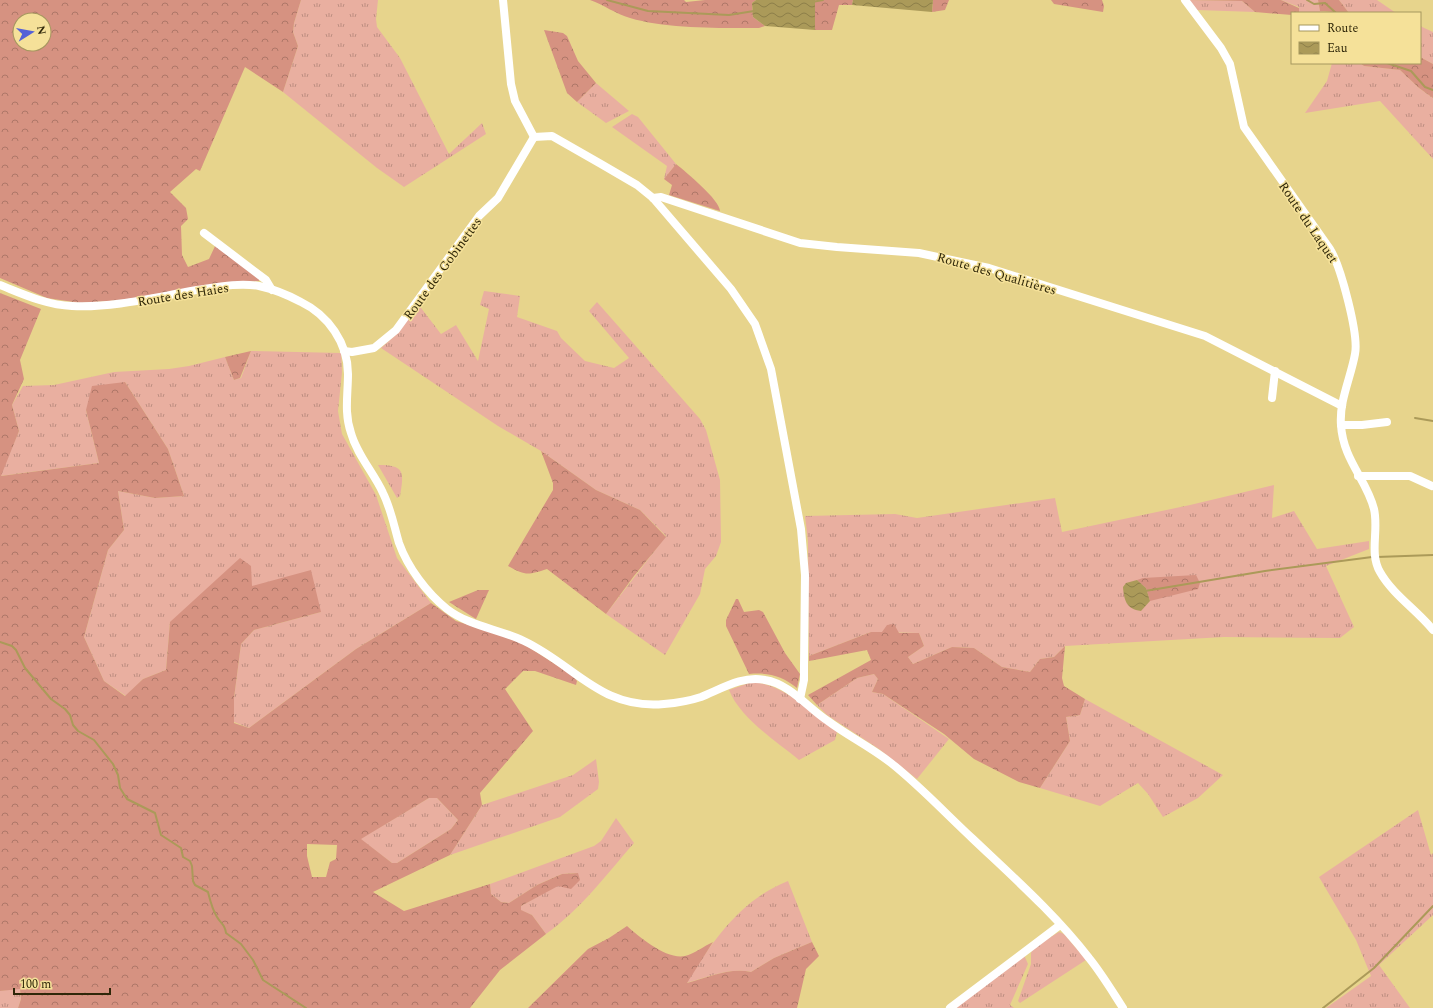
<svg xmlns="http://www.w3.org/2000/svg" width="1433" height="1008" font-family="Spectral,serif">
  <defs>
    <pattern id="grass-tufts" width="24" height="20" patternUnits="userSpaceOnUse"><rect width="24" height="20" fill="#e9afa0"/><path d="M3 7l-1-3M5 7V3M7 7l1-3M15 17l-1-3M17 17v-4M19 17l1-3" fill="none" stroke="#bd8e81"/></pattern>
    <pattern id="forest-crowns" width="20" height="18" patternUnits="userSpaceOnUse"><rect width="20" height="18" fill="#d69281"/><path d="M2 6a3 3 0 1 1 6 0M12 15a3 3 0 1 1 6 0" fill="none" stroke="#ae7768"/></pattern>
    <pattern id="water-waves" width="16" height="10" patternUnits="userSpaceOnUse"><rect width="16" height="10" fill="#ab9a59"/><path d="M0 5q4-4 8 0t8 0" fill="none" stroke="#8c7e48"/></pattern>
  </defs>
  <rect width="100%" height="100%" fill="#e7d48c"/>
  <!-- grass -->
  <g fill="url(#grass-tufts)">
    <polygon points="301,0 378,0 376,19 377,27 400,58 449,154 482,123 486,134 404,187 377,168 283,92 298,46 293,32 294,23"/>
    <polygon points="1189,0 1242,1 1255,12 1197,10"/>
    <polygon points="1281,0 1318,0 1320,11 1330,13 1299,13 1299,7"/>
    <polygon points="1339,0 1377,0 1396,13 1349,13"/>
    <polygon points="1420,26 1433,32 1433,64 1420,57"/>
    <polygon points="1332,63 1360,63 1364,66 1400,70 1419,88 1433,98 1433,159 1380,101 1305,113 1327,81"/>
    <polygon points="596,83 629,111 606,123 577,102"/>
    <polygon points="632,114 638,117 676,164 664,179 667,166 612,127"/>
    <polygon points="484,291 520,296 517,317 557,331 561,338 585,361 614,368 629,358 589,311 597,302 700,419 706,430 720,480 721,542 716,556 705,569 700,594 665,655 606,614 666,536 640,510 596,490 541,451 498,426 381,348 398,333 418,304 441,334 456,325 478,361 489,309 480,305"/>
    <polygon points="251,351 341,353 342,372 338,411 342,434 376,495 397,558 431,603 356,649 249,728 234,722 234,698 241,644 254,630 321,612 170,622 166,670 143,679 126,696 104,681 84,637 108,550 124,530 118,491 155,498 184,496 168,449 125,382 86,410 99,463 0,476 19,431 12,405 23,386 54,385 114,372 169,369 189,366 225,357 234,380 241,378"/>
    <path d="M378 465C405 465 404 472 400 496L397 498Z"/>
    <polygon points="1274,485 1272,518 1294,511 1317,549 1369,541 1369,549 1326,566 1354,627 1340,638 1224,637 1065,646 1054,657 1040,659 1030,672 1002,667 974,648 952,647 913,664 908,657 924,646 919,633 871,632 809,656 808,541 805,516 895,514 917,518 1055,498 1062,532 1190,505"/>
    <polygon points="874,674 878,679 872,692 883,694 949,739 917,779 879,749 827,715 817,705 857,678"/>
    <path d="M752 682C785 684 812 713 837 732L835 740 799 760C776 741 740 718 729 690Z"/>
    <polygon points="1085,699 1223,775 1198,798 1163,817 1148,794 1138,783 1100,806 1040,788 1070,741 1066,717 1080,715"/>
    <polygon points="596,759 599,782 598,789 560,817 450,855 482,805 573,775"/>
    <polygon points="429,798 437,798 458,820 451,829 397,863 392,863 360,839"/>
    <polygon points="1418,810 1431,855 1433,853 1433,915 1379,965 1410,1008 1326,1008 1371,976 1356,940 1319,877"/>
    <path d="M616 818 634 843C606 875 581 909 546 934L532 915 520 910 521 906 578 873 562 874 537 885 509 903 501 902 491 894 490 884 594 846 601 841Z"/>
    <path d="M788 881 812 942 774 958 751 972C730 967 706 978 686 983 713 941 740 900 788 881Z"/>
    <polygon points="1059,932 1064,934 1086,960 1020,1003 1018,1001 1031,964 1031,953 1034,947"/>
    <polygon points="1024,955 1028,964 1010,1005 1014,1008 956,1008"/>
    <polygon points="20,988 21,999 18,1008 0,1008 0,991"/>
  </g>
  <!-- forest -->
  <g fill="url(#forest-crowns)" fill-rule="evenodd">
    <path d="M0 0H301L294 23 293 32 298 46 283 92 245 67 200 171 196 169 170 192 186 208 188 219 181 226 182 255 188 267 209 259 216 244 259 276V281L219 283 122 300 80 303 47 298 0 278ZM20 20H44V44H20Z"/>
    <path d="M590 0H684L686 2 705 0H756L752 3 753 17 765 26 759 28C720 28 667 29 630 18 616 14 604 5 590 0Z"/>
    <polygon points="815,0 853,0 852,5 839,5 832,30 815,30"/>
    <polygon points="933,0 949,0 945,10 932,12"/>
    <polygon points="1051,0 1102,0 1104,6 1103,12 1054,4"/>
    <polygon points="1189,0 1281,0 1299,8 1299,13 1292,13 1292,15 1255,12 1242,1"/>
    <polygon points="1318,0 1339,0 1349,13 1320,11"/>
    <polygon points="544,30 563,33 567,36 578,61 596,83 577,102 567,93"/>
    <polygon points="1420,57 1433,64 1433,98 1419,88 1400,70 1364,66 1360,63 1420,63"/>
    <path d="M676 164C686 172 720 200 720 211L669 195 672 185 664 179Z"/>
    <path d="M0 293 41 309 20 360 24 379 12 405 19 431 1 476 99 463 86 410 92 386 125 382 168 449 184 496 155 498 118 491 124 530 108 550 84 637 104 681 125 696 143 679 166 670 170 622 240 558 251 566 252 586 311 570 321 612 254 630 241 644 234 698V723L249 728 356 649 431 603 456 621 510 638 527 646 572 675 577 681 576 685 535 671H523L505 689 533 731 480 793 482 805 450 855 373 892 404 911 490 884 491 894 501 902 509 903 537 885 562 874 578 873 580 880 571 889 558 886 521 906V910L532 915 546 934 500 970 470 1008H18L21 999 20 989 0 991ZM429 798H437L458 820 451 829 397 863H392L361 839ZM307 844 337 845 336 859 330 862 326 877H312L307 856Z"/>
    <polygon points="251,351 240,378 234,380 225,357"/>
    <path d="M541 451 596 490 640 510 666 537 634 576 606 614 547 569C528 575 526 576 508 566L553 490V483Z"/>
    <polygon points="1196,575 1200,583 1198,589 1150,601 1146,588 1137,580 1143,578"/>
    <polygon points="478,590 489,590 476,619 449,602"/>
    <path d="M736 599H738L744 612 759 610 763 612 785 653 800 674 797 688C783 676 767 672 749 674L726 626V620Z"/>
    <polygon points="894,624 899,633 919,633 924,646 908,657 913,664 952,647 974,648 1002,667 1030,672 1040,659 1054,657 1065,646 1062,678 1064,686 1085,699 1080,715 1066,717 1070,741 1040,788 1019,782 974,759 944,734 883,694 872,692 878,679 874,674 857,678 817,705 808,695 871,660 867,650 809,661 809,656 871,632 882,632 887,625"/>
    <path d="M627 926C639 937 667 960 685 956 694 954 704 946 713 942L687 983C707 978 730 967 751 972L774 958 812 942 819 956 806 969 797 1008H528L588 949 609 938Z"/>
  </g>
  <!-- water -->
  <g fill="url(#water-waves)">
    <polygon points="756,0 815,0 815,30 765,26 753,17 752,3"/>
    <polygon points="853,0 933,0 932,12 852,5"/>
    <path d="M1137 580 1146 588 1150 601 1141 611C1126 609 1124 600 1123 587L1126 583Z"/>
  </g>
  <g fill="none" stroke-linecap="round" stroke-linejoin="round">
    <!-- stream -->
    <g stroke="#ab9a59" stroke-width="2">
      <polyline points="607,0 648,11 729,15 754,11"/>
      <polyline points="1307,0 1314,4 1325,3 1336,13"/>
      <polyline points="812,2 823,0"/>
      <polyline points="1387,63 1411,71 1425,87 1433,90"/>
      <polyline points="1415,418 1433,421"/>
      <polyline points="1377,557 1433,555"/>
      <polyline points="1145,591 1265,571 1372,557"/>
      <path d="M0 642 12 646 16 650 25 668 51 699 65 709 70 715 73 725 78 731 94 740 113 764 118 775 120 788 127 799 155 813 161 835 181 848 183 857 190 861 192 866 193 881 195 885 208 892C210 900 212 909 217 917 221 924 225 924 226 933L241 944 253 960 263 980 306 1008"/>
      <polyline points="1323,1008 1374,968 1433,906"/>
    </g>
    <!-- minor -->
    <g stroke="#fff" stroke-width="8">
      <polyline points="503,0 511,84 515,101 534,137"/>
      <path d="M1185 0 1221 48 1230 64 1244 127 1330 249C1341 267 1359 335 1355 354 1351 377 1339 401 1341 425 1343 460 1367 480 1374 509 1379 530 1369 553 1380 572 1393 595 1417 610 1433 630"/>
      <polyline points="534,137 552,136 601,164 637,185 653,198 731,289 755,324 771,369 801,529 805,575 804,666 804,680 800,699"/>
      <polyline points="653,198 661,197 800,243 837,247 919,253 989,268 1205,336 1342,406"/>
      <polyline points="204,233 266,280 272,290"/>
      <path d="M0 285C23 294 46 305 72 306 111 308 152 298 191 291 213 288 237 282 259 286 273 289 288 295 301 302 328 315 348 343 348 374 348 394 344 413 351 433 357 455 374 473 383 493 391 509 394 526 399 543 408 568 427 593 447 609 469 626 499 629 524 641 575 665 601 710 664 704 677 703 689 701 701 697 721 689 743 675 765 680 790 684 808 708 828 721 848 736 871 747 891 763 920 786 946 814 973 839 1013 877 1056 915 1089 958 1102 974 1112 991 1123 1008"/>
      <polyline points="344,351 352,352 374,348 396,330 479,216 498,198 534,137"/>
      <polyline points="1272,398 1275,371"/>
      <polyline points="1341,425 1362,425 1387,422"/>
      <polyline points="1358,476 1410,476 1432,486"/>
      <polyline points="950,1008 1060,925"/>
    </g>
  </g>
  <g text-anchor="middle" stroke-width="3" stroke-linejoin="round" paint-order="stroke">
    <!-- street labels -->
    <g font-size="13" fill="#2f2709" stroke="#f5e199">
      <text transform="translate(1309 222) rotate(56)" y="5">Route du Laquet</text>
      <text transform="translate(442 268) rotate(-54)" y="5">Route des Gobinettes</text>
      <text transform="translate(997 273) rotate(16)" y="5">Route des Qualitières</text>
      <text transform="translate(183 294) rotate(-9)" y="5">Route des Haies</text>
    </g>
  </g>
  <!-- legend -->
  <rect x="1291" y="12" width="130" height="52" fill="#f5e199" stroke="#a6975f"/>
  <rect x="1299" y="25" width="20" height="6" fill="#ffffff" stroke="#a6975f"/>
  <text x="1327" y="32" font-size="12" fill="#2f2709">Route</text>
  <rect x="1299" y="42" width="20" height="12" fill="url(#water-waves)" stroke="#a6975f"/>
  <text x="1327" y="52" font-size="12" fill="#2f2709">Eau</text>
  <!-- north arrow -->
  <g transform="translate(32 32) rotate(79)"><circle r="19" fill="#f5e199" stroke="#a6975f"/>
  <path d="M0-3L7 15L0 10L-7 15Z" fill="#5561d7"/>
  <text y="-6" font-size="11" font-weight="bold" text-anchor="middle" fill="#2f2709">N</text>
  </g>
  <!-- scale -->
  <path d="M14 988v6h96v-6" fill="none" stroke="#2f2709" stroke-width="2"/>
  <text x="20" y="988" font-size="12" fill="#2f2709" stroke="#f5e199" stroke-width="3" paint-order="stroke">100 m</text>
</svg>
